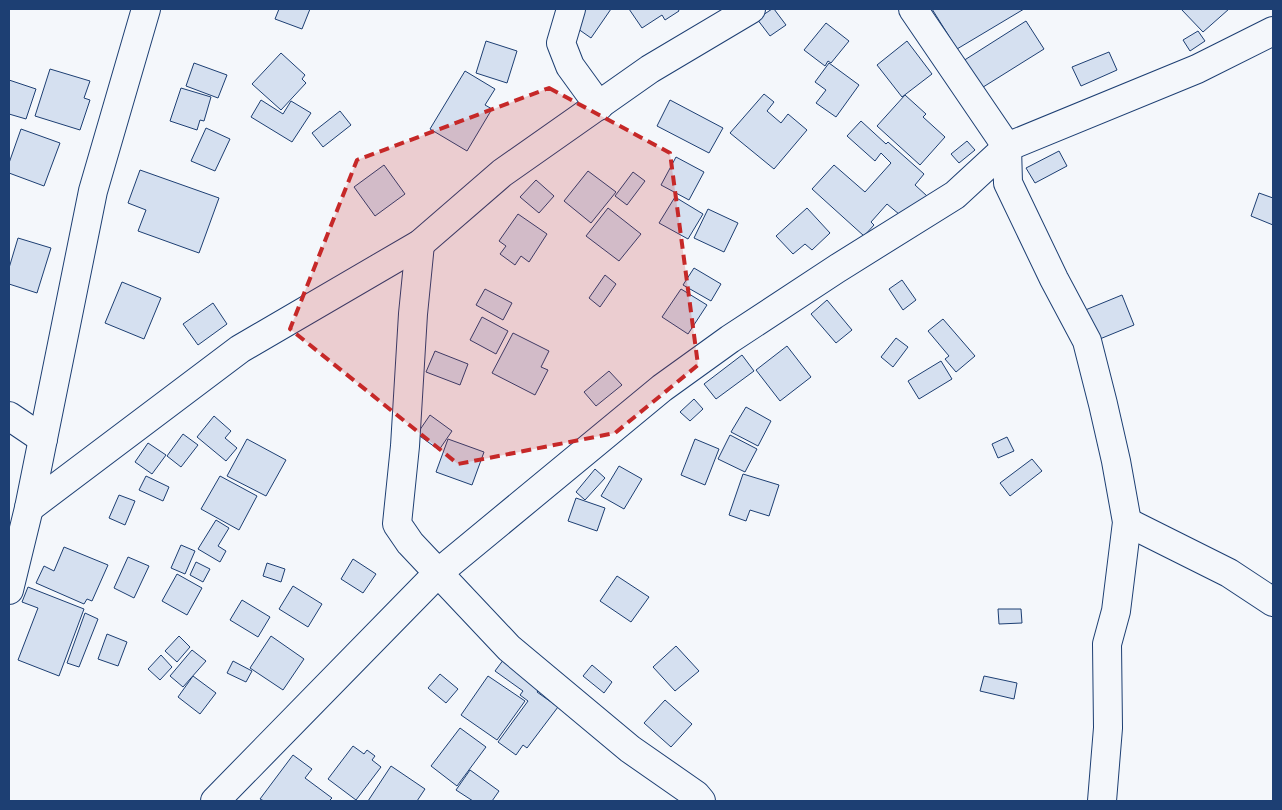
<svg xmlns="http://www.w3.org/2000/svg" width="1282" height="810" font-family="'DejaVu Sans',sans-serif">
  <rect width="100%" height="100%" fill="#f4f7fb"/>
  <!-- building -->
  <g fill="#d5e0f0" stroke="#1d3f73">
    <polygon points="279,9 310,9 302,29 275,19"/>
    <polygon points="581,9 611,9 591,38 571,24"/>
    <polygon points="629,9 678,9 679,11 665,20 662,15 642,28"/>
    <polygon points="772,9 774,9 786,25 770,36 757,19"/>
    <polygon points="932,9 1024,9 957,49"/>
    <polygon points="1181,9 1229,9 1203,32"/>
    <polygon points="1026,21 1044,49 980,89 963,61"/>
    <polygon points="826,23 849,41 831,63 828,61 825,66 804,50"/>
    <polygon points="1198,31 1205,41 1190,51 1183,40"/>
    <polygon points="486,41 517,51 507,83 476,73"/>
    <polygon points="907,41 932,74 902,97 877,65"/>
    <polygon points="1109,52 1117,70 1081,86 1072,67"/>
    <polygon points="281,53 305,75 302,79 306,83 281,110 252,84"/>
    <polygon points="194,63 227,75 218,98 186,86"/>
    <polygon points="829,63 859,85 836,117 816,103 826,90 815,82"/>
    <polygon points="50,69 90,81 84,98 90,100 80,130 35,116"/>
    <polygon points="465,71 495,89 485,105 492,109 467,151 430,129"/>
    <polygon points="9,80 36,89 26,119 9,114"/>
    <polygon points="181,88 211,97 204,121 200,120 197,130 170,121"/>
    <polygon points="764,94 774,102 767,111 781,123 788,114 807,130 774,169 730,133"/>
    <polygon points="905,95 926,114 923,117 945,137 920,165 877,126"/>
    <polygon points="261,100 283,114 291,101 311,113 292,142 251,117"/>
    <polygon points="670,100 723,128 709,153 657,126"/>
    <polygon points="340,111 351,125 323,147 312,133"/>
    <polygon points="861,121 886,144 888,142 924,174 915,185 927,196 906,220 887,204 871,222 874,225 864,236 812,189 834,165 865,192 891,163 881,153 875,161 847,136"/>
    <polygon points="206,128 230,139 215,171 191,161"/>
    <polygon points="21,129 60,143 44,186 9,173 9,163"/>
    <polygon points="967,141 975,150 959,163 951,154"/>
    <polygon points="1059,151 1067,166 1035,183 1026,168"/>
    <polygon points="676,157 704,172 689,200 661,185"/>
    <polygon points="384,165 405,194 375,216 354,187"/>
    <polygon points="140,170 219,198 199,253 138,231 146,210 128,203"/>
    <polygon points="588,171 616,192 591,223 564,201"/>
    <polygon points="633,172 645,181 627,205 615,196"/>
    <polygon points="536,180 554,196 539,213 520,197"/>
    <polygon points="1259,193 1273,198 1273,225 1251,216"/>
    <polygon points="675,197 703,214 688,239 659,223"/>
    <polygon points="608,208 641,234 619,261 586,236"/>
    <polygon points="807,208 830,233 812,250 805,244 793,254 776,236"/>
    <polygon points="708,209 738,223 724,252 694,238"/>
    <polygon points="518,214 547,234 529,262 521,256 515,265 500,254 506,246 499,241"/>
    <polygon points="18,238 51,248 37,293 9,284 9,268"/>
    <polygon points="694,268 721,284 711,301 683,285"/>
    <polygon points="605,275 616,284 600,307 589,298"/>
    <polygon points="902,280 916,300 903,310 889,289"/>
    <polygon points="122,282 161,298 144,339 105,323"/>
    <polygon points="485,289 512,303 503,320 476,305"/>
    <polygon points="681,289 707,305 688,334 662,317"/>
    <polygon points="1122,295 1134,325 1090,343 1078,313"/>
    <polygon points="827,300 852,330 836,343 811,314"/>
    <polygon points="213,303 227,324 198,345 183,324"/>
    <polygon points="482,317 508,331 496,354 470,340"/>
    <polygon points="943,319 975,356 956,372 945,359 949,356 928,331"/>
    <polygon points="513,333 549,351 541,367 548,370 535,395 492,373"/>
    <polygon points="896,338 908,347 893,367 881,357"/>
    <polygon points="787,346 811,377 780,401 756,370"/>
    <polygon points="435,351 468,364 460,385 426,372"/>
    <polygon points="742,355 754,371 716,399 704,384"/>
    <polygon points="941,361 952,379 919,399 908,381"/>
    <polygon points="609,371 622,385 596,406 584,392"/>
    <polygon points="694,399 703,409 690,421 680,412"/>
    <polygon points="746,407 771,421 758,446 731,432"/>
    <polygon points="430,415 452,431 439,450 417,434"/>
    <polygon points="214,416 231,431 225,438 237,448 226,461 197,437"/>
    <polygon points="183,434 198,445 181,467 167,456"/>
    <polygon points="730,435 757,449 745,472 718,459"/>
    <polygon points="1007,437 1014,451 998,458 992,444"/>
    <polygon points="247,439 286,460 266,496 227,476"/>
    <polygon points="448,439 484,452 472,485 436,472"/>
    <polygon points="695,439 719,449 705,485 681,475"/>
    <polygon points="148,443 166,455 152,474 135,462"/>
    <polygon points="1032,459 1042,471 1010,496 1000,483"/>
    <polygon points="619,466 642,479 624,509 601,496"/>
    <polygon points="595,469 605,478 585,500 576,492"/>
    <polygon points="743,474 779,485 769,516 750,510 746,521 729,515"/>
    <polygon points="146,476 169,487 163,501 139,490"/>
    <polygon points="220,476 257,496 239,530 201,509"/>
    <polygon points="119,495 135,501 125,525 109,518"/>
    <polygon points="576,498 605,508 597,531 568,521"/>
    <polygon points="216,520 229,528 218,546 226,551 220,562 198,549"/>
    <polygon points="181,545 195,551 185,574 171,568"/>
    <polygon points="64,547 108,565 92,601 87,599 84,604 36,583 44,566 54,571"/>
    <polygon points="128,557 149,566 134,598 114,588"/>
    <polygon points="353,559 376,574 363,593 341,579"/>
    <polygon points="196,562 210,569 203,582 190,575"/>
    <polygon points="267,563 285,569 281,582 263,576"/>
    <polygon points="177,574 202,588 187,615 162,601"/>
    <polygon points="617,576 649,597 631,622 600,601"/>
    <polygon points="293,586 322,604 308,627 279,609"/>
    <polygon points="28,587 84,609 59,676 18,660 38,608 22,602"/>
    <polygon points="242,600 270,617 258,637 230,620"/>
    <polygon points="998,609 1021,609 1022,623 999,624"/>
    <polygon points="85,613 98,619 79,667 67,663"/>
    <polygon points="107,634 127,642 118,666 98,659"/>
    <polygon points="179,636 190,647 177,662 165,651"/>
    <polygon points="271,636 304,659 283,690 250,668"/>
    <polygon points="676,646 699,671 675,691 653,667"/>
    <polygon points="192,650 206,661 183,687 170,676"/>
    <polygon points="161,655 172,667 160,680 148,669"/>
    <polygon points="504,659 542,686 537,692 558,707 527,748 523,745 516,755 498,742 528,701 520,695 523,691 495,671"/>
    <polygon points="233,661 252,671 246,682 227,673"/>
    <polygon points="592,665 612,682 604,693 583,676"/>
    <polygon points="440,674 458,689 446,703 428,688"/>
    <polygon points="193,676 216,693 200,714 178,697"/>
    <polygon points="488,676 525,701 497,740 461,715"/>
    <polygon points="984,676 1017,683 1014,699 980,691"/>
    <polygon points="665,700 692,724 671,747 644,723"/>
    <polygon points="460,728 486,747 457,786 431,766"/>
    <polygon points="353,746 364,754 367,750 375,756 372,760 381,767 356,800 328,779"/>
    <polygon points="293,755 312,769 305,778 332,798 329,801 264,801 260,799"/>
    <polygon points="391,766 425,789 417,801 368,801"/>
    <polygon points="470,770 499,791 492,801 473,801 456,790"/>
  </g>
  <g fill="none" stroke-linecap="round" stroke-linejoin="round">
    <defs>
      <g id="minor">
        <polyline points="571,9 561,43 570,66 599,106"/>
        <polyline points="913,9 1007,147 1008,183 1054,279 1087,341 1103,404 1116,461 1127,522 1116,611 1107,644 1108,728 1102,801"/>
        <polyline points="420,244 413,314 405,446 397,524 410,543 509,648 630,749 696,795 701,801"/>
        <polyline points="9,416 43,439"/>
        <polyline points="29,508 240,349 420,244 502,173 650,69 751,9"/>
        <polyline points="1127,522 1229,573 1273,602"/>
        <polyline points="9,590 29,508 93,191 146,9"/>
        <polyline points="215,801 438,573 662,388 730,339 838,268 955,195 1007,147 1197,69 1273,31"/>
      </g>
    </defs>
    <!-- minor casing -->
    <use href="#minor" stroke="#1d3f73" stroke-width="30"/>
    <!-- minor -->
    <use href="#minor" stroke="#f4f7fb" stroke-width="28"/>
  </g>
  <!-- marked area -->
  <path fill="#c62828" fill-opacity="0.2" stroke="#c62828" stroke-width="4" stroke-dasharray="10 6" stroke-linejoin="round" d="M549 88 670 153 698 365 615 433 458 464 290 329 357 160Z"/>
  <!-- border -->
  <rect width="1282" height="810" fill="none" stroke="#1d3f73" stroke-width="20"/>
</svg>
